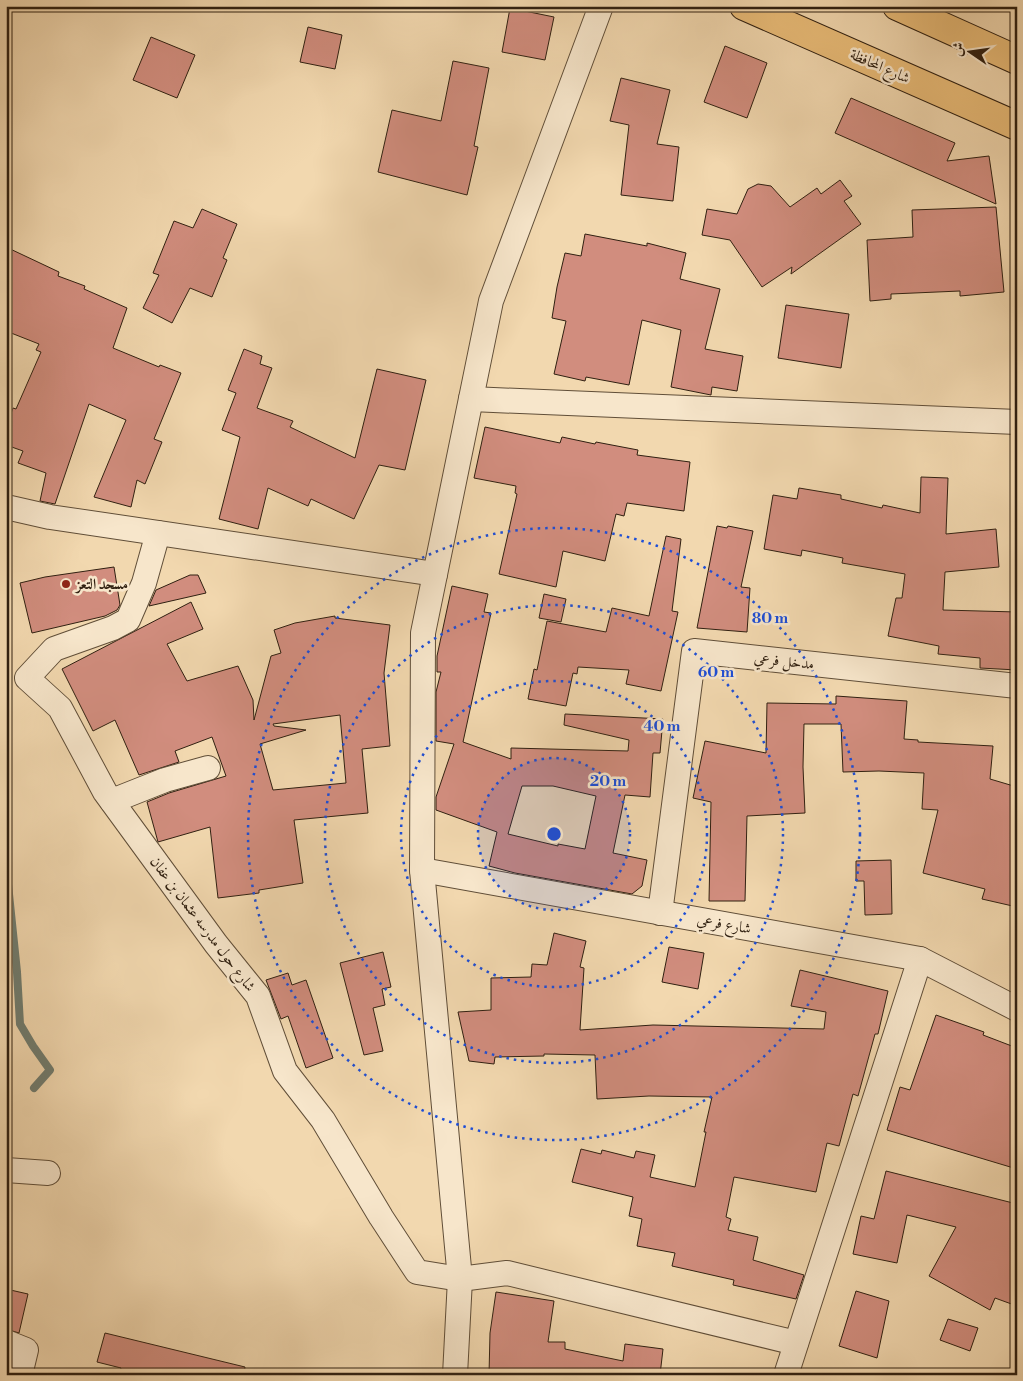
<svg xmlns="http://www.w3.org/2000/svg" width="1023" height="1381" font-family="'Libre Bodoni',Amiri,serif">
  <rect width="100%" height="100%" fill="#f2d8af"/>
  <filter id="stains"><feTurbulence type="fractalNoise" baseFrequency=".004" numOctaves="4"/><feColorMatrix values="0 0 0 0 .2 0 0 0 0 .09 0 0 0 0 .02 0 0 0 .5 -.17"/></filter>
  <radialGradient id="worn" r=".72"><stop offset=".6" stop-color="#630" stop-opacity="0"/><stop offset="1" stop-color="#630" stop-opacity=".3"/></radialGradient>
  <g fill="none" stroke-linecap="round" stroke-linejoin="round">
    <!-- stream -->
    <polyline stroke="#707c6f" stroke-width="8" points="6,865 17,972 20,1024 33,1046 50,1070 34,1088"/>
  </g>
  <!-- building -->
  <g fill="#d18d7e" stroke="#302011" fill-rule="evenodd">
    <polygon points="510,8 554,17 545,60 502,52"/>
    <polygon points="308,27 342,35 335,69 300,62"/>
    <polygon points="151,37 195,55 177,98 133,80"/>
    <polygon points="725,46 767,63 747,118 704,102"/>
    <polygon points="453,61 489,68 474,146 478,147 467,195 378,172 392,110 441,121"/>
    <polygon points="621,78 670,90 657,144 679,147 673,201 621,195 629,125 610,121"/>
    <polygon points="851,98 955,143 947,161 989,156 996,204 835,133"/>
    <polygon points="840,180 852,196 844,201 861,224 791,274 792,267 762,287 730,240 702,235 707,209 737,214 748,189 758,184 771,186 790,207 817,188 821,194"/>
    <polygon points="996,207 1004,292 960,296 960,291 891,294 891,299 870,301 867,240 913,237 912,210"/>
    <polygon points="202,209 237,224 223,258 227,260 212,297 190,288 172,323 143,308 159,275 153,273 174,221 193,228"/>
    <polygon points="585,234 647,246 647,243 686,253 680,279 720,289 705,349 743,356 737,391 712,387 711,395 671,387 681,330 642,320 629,385 586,377 585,381 554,374 566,321 552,318 557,287 565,253 581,256"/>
    <polygon points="6,247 59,272 58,276 85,286 84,289 127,308 113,348 159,367 160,365 181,373 154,439 162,442 145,484 137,480 131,507 94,497 126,420 89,404 55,504 40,501 46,473 18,463 23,451 6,445 6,427 13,408 16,409 41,352 36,350 39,344 6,331"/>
    <polygon points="786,305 849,314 841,368 778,358"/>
    <polygon points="244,349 262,356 260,364 272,368 257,408 293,421 290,427 355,458 377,369 426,380 405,470 379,465 354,519 311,499 308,506 268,488 258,529 219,519 240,437 222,430 236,393 228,390"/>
    <polygon points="485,427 560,443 562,437 595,444 596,442 638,450 637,455 690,462 684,511 627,503 624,516 616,514 605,561 563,551 556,587 499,574 517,494 515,493 516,486 474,478"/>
    <polygon points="921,477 948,478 946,534 996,529 999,567 945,572 943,610 1017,612 1017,670 980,668 980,658 938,654 939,646 888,636 896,598 902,598 905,574 842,563 843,558 802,550 801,556 764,549 773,495 797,499 799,488 841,495 841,499 882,508 883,505 920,513"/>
    <polygon points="717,526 727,528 728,526 753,531 741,587 750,588 747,632 697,628"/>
    <polygon points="666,536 681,539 672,611 678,612 661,691 626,684 629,670 578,667 577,674 573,673 566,706 528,699 534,669 537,670 547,621 606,632 612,608 649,616"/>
    <polygon points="114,567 120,605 117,610 105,616 32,633 20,583 45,577"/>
    <polygon points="190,575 198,575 206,593 149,606 156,590"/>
    <path d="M452 586 488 594 484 612 491 613 463 742 511 759V748L628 751 629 740 564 725 565 714 663 719 660 753H653L650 797 625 795 613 853 647 860 642 886 632 894 515 873 489 866 497 832 436 810V797L454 744 436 741V692L441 672H437V656ZM522 786H553L596 796 585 849 558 844V846L508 834Z"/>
    <polygon points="544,594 566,599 561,622 539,618"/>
    <path d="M191 602 203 629 167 644 187 681 238 666 253 700 254 720 271 656 281 653 274 630 295 623 335 616V618L390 625 384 673 390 746 362 749 368 813 294 820 303 883 259 890V893L218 898 210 827 158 842 147 802 169 793 226 776 212 737 175 751 179 762 139 775 115 720 93 731 62 669ZM340 715 346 783 273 790 260 744 306 730 274 726 273 724Z"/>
    <polygon points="836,696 907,701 904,739 918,740 918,742 993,746 990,779 1017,787 1017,907 982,899 985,889 923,873 938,810 922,809 924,773 879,771 843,772 841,724 804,724 803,767 805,813 747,816 745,901 709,901 711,802 693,798 705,741 766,753 767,703 836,704"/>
    <polygon points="891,860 892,914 865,915 864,881 856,881 856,861"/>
    <polygon points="554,933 586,941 580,967 584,968 580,1030 653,1025 824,1029 826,1012 791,1006 800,970 888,991 878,1034 875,1034 858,1096 853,1094 839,1146 827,1143 816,1192 734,1177 726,1217 731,1219 728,1230 758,1237 753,1260 804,1275 796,1299 733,1285 734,1280 672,1266 675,1253 637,1246 642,1219 629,1216 633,1197 572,1182 581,1149 601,1154 602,1150 634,1158 636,1151 655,1155 650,1177 695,1187 706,1132 704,1132 712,1097 649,1096 597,1099 595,1055 544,1054 544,1056 495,1057 494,1064 469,1061 458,1012 491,1010 491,978 531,977 532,964 547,965"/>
    <polygon points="669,947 704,953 698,989 662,982"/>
    <polygon points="383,952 391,987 382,989 385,1005 373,1008 383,1051 364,1055 340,963"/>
    <polygon points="288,973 292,985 306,980 333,1058 306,1068 288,1016 281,1019 266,980"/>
    <polygon points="936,1015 984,1032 983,1035 1017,1048 1017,1169 887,1130 900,1087 910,1090"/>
    <polygon points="886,1171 1017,1204 1017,1306 995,1298 990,1310 929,1276 956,1227 907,1215 897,1263 853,1254 861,1216 874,1219"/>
    <polygon points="6,1289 28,1294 19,1333 6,1329"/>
    <polygon points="856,1291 889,1301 877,1358 839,1346"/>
    <polygon points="496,1292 554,1301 548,1342 565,1342 565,1349 623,1361 625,1344 663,1349 660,1375 489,1375 490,1333"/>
    <polygon points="948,1319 978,1328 970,1351 940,1340"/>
    <polygon points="105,1333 245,1367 244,1375 119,1375 121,1368 97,1362"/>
  </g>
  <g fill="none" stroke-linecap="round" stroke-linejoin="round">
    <defs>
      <g id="minor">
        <polyline points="471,399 1017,422"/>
        <polyline points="6,507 50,517 435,574"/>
        <polyline points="158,533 144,583 128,620 113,628 54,649 27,678 60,708 105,792 216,944 258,996 285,1071 323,1120 381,1217 417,1272 460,1279 507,1273 796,1343"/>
        <polyline points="112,801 165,780 208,768"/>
        <polyline points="422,870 920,959 1017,1009"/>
        <polyline points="660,913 694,651 1017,686"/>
        <polyline points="6,1170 48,1173"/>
        <polyline points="6,1342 26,1350 20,1375"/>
        <polyline points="455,1375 460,1279 422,870 423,633 491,301 601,6"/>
        <polyline points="786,1375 920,959"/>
      </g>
      <g id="primary">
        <polyline points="744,6 1017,126"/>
        <polyline points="897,6 1017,60"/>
      </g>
    </defs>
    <!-- minor casing -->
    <use href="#minor" stroke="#604e38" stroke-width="26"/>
    <!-- primary casing -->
    <use href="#primary" stroke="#302011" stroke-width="30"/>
    <!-- minor -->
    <use href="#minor" stroke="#f7e6cb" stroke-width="24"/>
    <!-- primary -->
    <use href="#primary" stroke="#e9bc78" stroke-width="28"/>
  </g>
  <!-- distance rings -->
  <circle cx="554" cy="834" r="76" fill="#1d4ed8" fill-opacity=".12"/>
  <g fill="none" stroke="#1d4ed8" stroke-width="2.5" stroke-dasharray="2.5 5">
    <circle cx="554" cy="834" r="76"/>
    <circle cx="554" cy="834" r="153"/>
    <circle cx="554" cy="834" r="229"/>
    <circle cx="554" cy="834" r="306"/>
  </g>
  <!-- markers -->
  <circle fill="#8f2418" stroke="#f7e6cb" stroke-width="2" cx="66" cy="584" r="5"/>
  <g text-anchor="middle" stroke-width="5" stroke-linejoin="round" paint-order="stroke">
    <!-- street labels -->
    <g font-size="15" fill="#302011" stroke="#f7e6cb">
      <text transform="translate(880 66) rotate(24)" y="5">شارع المحافظة</text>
      <text transform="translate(784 661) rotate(6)" y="5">مدخل فرعي</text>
      <text transform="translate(203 924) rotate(53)" y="5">شارع حول مدرسه عثمان بن عفان</text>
      <text transform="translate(724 924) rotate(10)" y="5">شارع فرعي</text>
    </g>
    <!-- poi labels -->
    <g font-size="15" font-weight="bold" fill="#302011" stroke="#f7e6cb" text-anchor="start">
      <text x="76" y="589">مسجد التعز</text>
    </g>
  </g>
  <circle cx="554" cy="834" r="8" fill="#1d4ed8" stroke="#f7e6cb" stroke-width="2.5"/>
  <g font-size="15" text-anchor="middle" font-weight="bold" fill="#1d4ed8" stroke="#f7e6cb" stroke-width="5" stroke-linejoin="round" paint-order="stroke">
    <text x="770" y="623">80 m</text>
    <text x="716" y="677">60 m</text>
    <text x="662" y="731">40 m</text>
    <text x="608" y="786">20 m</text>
  </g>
  <!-- margin -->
  <rect width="1023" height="1381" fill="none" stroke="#f2d8af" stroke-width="25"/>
  <rect x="8" y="8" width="1008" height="1366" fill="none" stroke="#302011" stroke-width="2.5"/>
  <rect x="12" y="12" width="998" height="1356" fill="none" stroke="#302011"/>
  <!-- north arrow -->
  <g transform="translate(970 52) rotate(283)" stroke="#f7e6cb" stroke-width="4" paint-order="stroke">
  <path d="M0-4L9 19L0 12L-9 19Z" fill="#302011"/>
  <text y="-8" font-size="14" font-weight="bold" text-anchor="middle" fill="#302011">ش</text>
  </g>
  <rect width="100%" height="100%" filter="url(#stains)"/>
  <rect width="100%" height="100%" fill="url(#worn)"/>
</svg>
